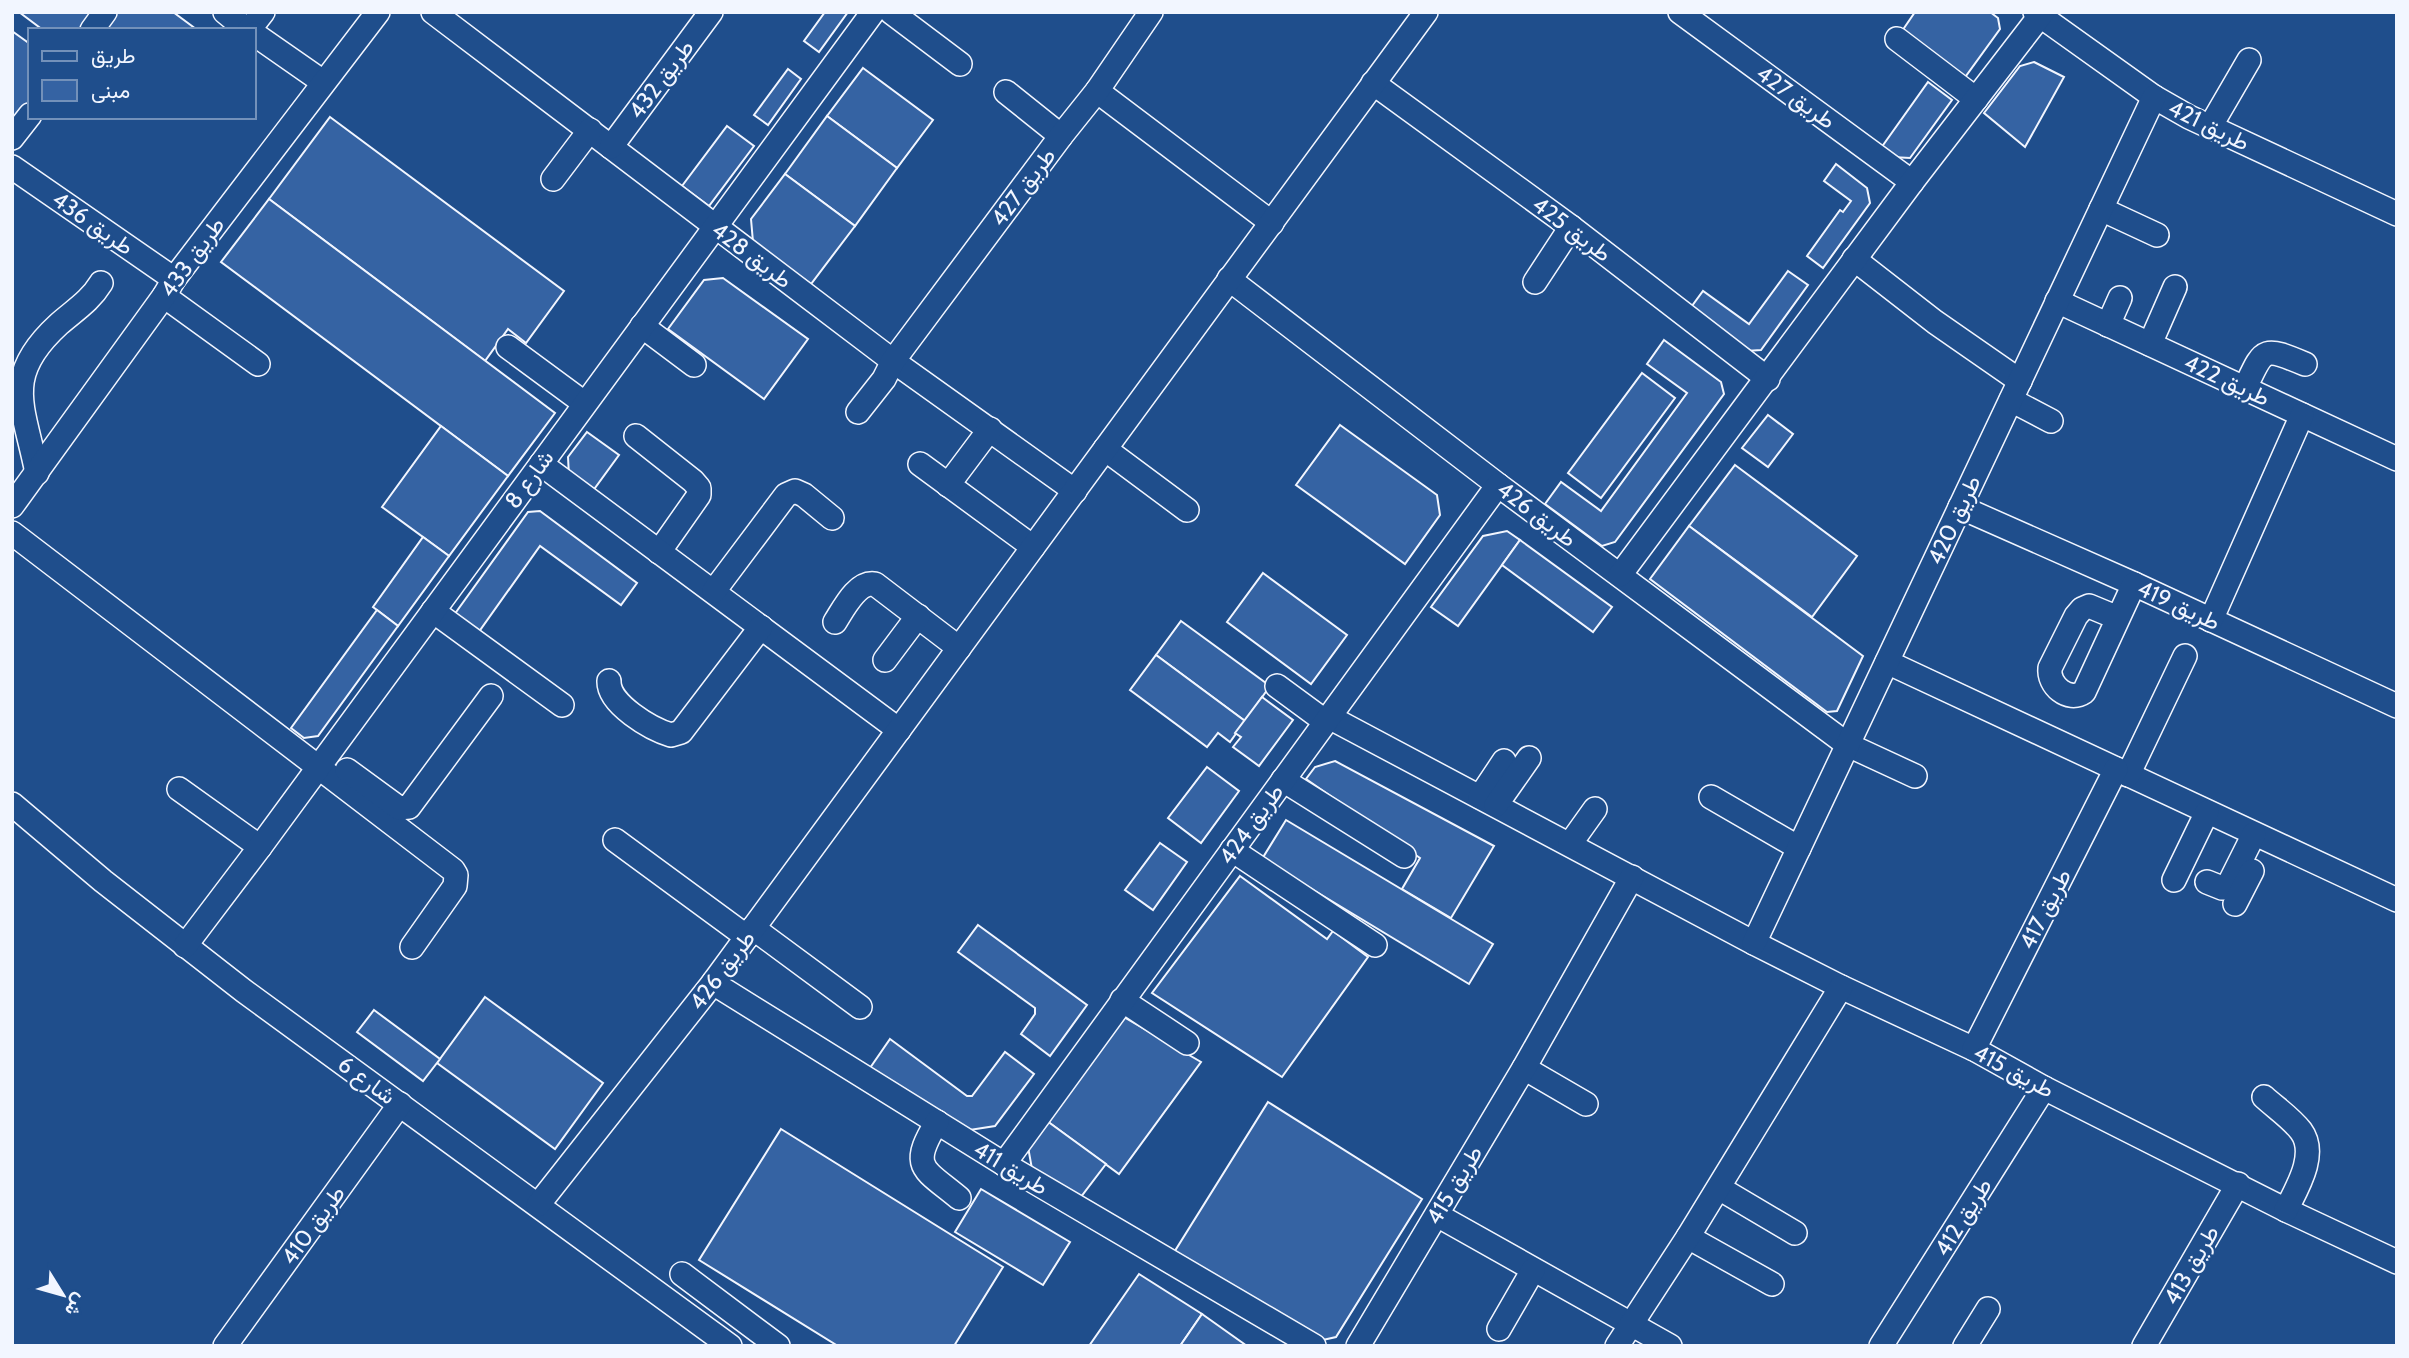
<svg xmlns="http://www.w3.org/2000/svg" width="2409" height="1358" font-family="Cabin,Vazirmatn,sans-serif">
  <rect width="100%" height="100%" fill="#1f4e8c"/>
  <!-- building -->
  <g fill="#3563a3" stroke="#f2f6ff" stroke-width="2">
    <polygon points="19,12 100,12 87,30 43,30"/>
    <polygon points="114,12 173,12 196,29 101,30"/>
    <polygon points="825,12 848,12 819,52 804,41"/>
    <polygon points="1915,12 1990,12 1998,18 2000,29 1963,80 1900,34"/>
    <polygon points="12,31 30,44 30,109 12,133"/>
    <polygon points="2034,62 2064,77 2025,147 1984,113 2020,66"/>
    <polygon points="863,68 933,120 897,168 827,116"/>
    <polygon points="788,69 801,79 768,125 754,115"/>
    <polygon points="1928,82 1952,100 1910,158 1892,157 1881,148"/>
    <polygon points="827,116 897,168 855,226 785,174"/>
    <polygon points="330,117 564,291 526,343 508,329 485,361 269,199"/>
    <polygon points="727,126 754,146 709,206 682,186"/>
    <polygon points="1836,164 1867,188 1870,203 1823,268 1807,256 1840,210 1843,212 1851,201 1824,181"/>
    <polygon points="785,174 855,226 811,284 753,242 751,219"/>
    <polygon points="269,199 555,413 508,476 221,262"/>
    <polygon points="1788,271 1808,285 1761,350 1746,351 1689,310 1703,291 1749,324"/>
    <polygon points="723,278 808,339 764,399 668,329 704,280"/>
    <polygon points="1664,340 1721,382 1724,394 1615,542 1602,546 1545,504 1561,482 1601,511 1687,393 1647,364"/>
    <polygon points="1642,373 1675,398 1601,498 1568,473"/>
    <polygon points="1768,415 1793,434 1768,467 1742,448"/>
    <polygon points="1340,425 1437,495 1440,515 1405,564 1296,485"/>
    <polygon points="441,426 508,476 449,556 382,507"/>
    <polygon points="587,432 619,455 592,492 569,476 568,457"/>
    <polygon points="1735,465 1857,556 1812,617 1689,526"/>
    <polygon points="540,511 637,583 621,605 540,546 478,633 454,615 528,512"/>
    <polygon points="1689,526 1863,656 1837,711 1827,712 1650,579"/>
    <polygon points="1507,531 1520,540 1458,626 1431,607 1483,536"/>
    <polygon points="423,537 449,556 398,626 373,607"/>
    <polygon points="1520,540 1612,607 1593,632 1502,565"/>
    <polygon points="1263,573 1347,635 1311,684 1227,622"/>
    <polygon points="377,610 398,626 318,736 304,738 291,728"/>
    <polygon points="1181,621 1270,686 1245,721 1156,655"/>
    <polygon points="1156,655 1245,721 1230,742 1218,733 1207,747 1130,690"/>
    <polygon points="1262,697 1293,720 1259,766 1233,747 1241,737 1235,733"/>
    <polygon points="1335,761 1494,846 1451,918 1402,889 1420,858 1306,779 1315,767"/>
    <polygon points="1207,767 1239,791 1201,843 1168,818"/>
    <polygon points="1286,820 1493,944 1469,984 1262,859"/>
    <polygon points="1160,843 1187,862 1153,910 1125,890"/>
    <polygon points="1240,876 1327,939 1333,931 1368,957 1282,1077 1152,993"/>
    <polygon points="978,925 1087,1005 1050,1056 1021,1034 1035,1014 1035,1008 958,952"/>
    <polygon points="485,997 603,1083 555,1149 437,1063"/>
    <polygon points="374,1010 440,1059 423,1081 357,1032"/>
    <polygon points="1122,1016 1201,1062 1119,1174 1047,1121"/>
    <polygon points="890,1039 967,1096 972,1096 1005,1052 1034,1074 995,1126 957,1132 870,1068"/>
    <polygon points="1268,1102 1422,1199 1336,1337 1314,1342 1173,1254"/>
    <polygon points="1047,1121 1106,1164 1077,1202 1032,1169 1028,1147"/>
    <polygon points="781,1129 1003,1267 954,1346 838,1346 699,1260"/>
    <polygon points="981,1189 1070,1242 1043,1285 955,1232"/>
    <polygon points="1139,1274 1202,1314 1180,1346 1089,1346"/>
    <polygon points="1202,1314 1247,1346 1180,1346"/>
  </g>
  <g fill="none" stroke-linecap="round" stroke-linejoin="round">
    <defs>
      <g id="minor">
        <polyline points="225,12 247,30"/>
        <polyline points="433,12 893,361 1075,491"/>
        <polyline points="891,12 960,64"/>
        <polyline points="1680,12 1912,182"/>
        <polyline points="2035,12 2154,97 2189,117 2397,214"/>
        <polyline points="92,30 105,12"/>
        <polyline points="249,30 263,12"/>
        <polyline points="254,34 323,82"/>
        <polyline points="1897,39 1976,99"/>
        <polyline points="1373,83 1571,227 1768,379"/>
        <polyline points="1097,91 1272,223"/>
        <polyline points="1006,92 1061,136"/>
        <polyline points="2210,127 2249,60"/>
        <polyline points="12,138 30,115"/>
        <polyline points="611,147 711,12"/>
        <polyline points="12,167 174,279"/>
        <polyline points="553,179 590,130"/>
        <polyline points="2101,209 2157,235"/>
        <polyline points="1854,259 1935,322 2020,381"/>
        <polyline points="1229,279 1498,485 1848,745 1915,776"/>
        <polyline points="1535,282 1571,227"/>
        <polyline points="164,296 258,364"/>
        <polyline points="2057,301 2397,459"/>
        <polyline points="2108,325 2120,298"/>
        <polyline points="642,326 694,365"/>
        <polyline points="2150,344 2175,287"/>
        <polyline points="508,347 584,403"/>
        <path d="M2245 388C2264 348 2262 346 2305 364"/>
        <polyline points="2011,400 2051,421"/>
        <polyline points="858,412 884,379 893,361 1061,136 1097,91 1151,12"/>
        <polyline points="636,436 693,481 699,488 699,495 659,552"/>
        <polyline points="1105,449 1187,510"/>
        <polyline points="541,464 899,730"/>
        <polyline points="920,464 1033,547"/>
        <path d="M37 473C24 406 1 377 59 324 75 310 90 301 101 283"/>
        <polyline points="948,485 990,429"/>
        <polyline points="12,506 164,296 174,279 378,12"/>
        <polyline points="1960,507 2134,584 2397,706"/>
        <polyline points="12,533 453,870 456,875 455,886 412,947"/>
        <polyline points="1620,575 1912,182 2043,12"/>
        <polyline points="714,591 786,495 795,491 804,495 832,518"/>
        <polyline points="433,611 562,705"/>
        <path d="M2118 618 2089 606 2082 609 2076 616 2050 668C2048 685 2068 703 2084 692L2134 584"/>
        <polyline points="2211,620 2302,415"/>
        <path d="M835 622C844 608 857 581 875 584L959 648"/>
        <polyline points="885,660 918,616"/>
        <polyline points="1887,662 2397,900"/>
        <path d="M609 681C608 704 651 729 671 735L681 732 761 627"/>
        <polyline points="1277,686 1326,722"/>
        <polyline points="1329,717 1754,943 1841,987 1974,1049 2044,1088 2286,1210 2397,1262"/>
        <polyline points="347,770 399,808 409,807 491,696"/>
        <polyline points="2128,775 2185,656"/>
        <polyline points="1283,780 1404,856"/>
        <polyline points="179,789 260,847"/>
        <polyline points="1480,797 1504,761"/>
        <polyline points="1711,797 1799,848"/>
        <polyline points="12,804 103,881 244,991 730,1346"/>
        <polyline points="1496,805 1529,758"/>
        <polyline points="615,840 747,937"/>
        <polyline points="1570,844 1595,809"/>
        <polyline points="1232,850 1375,945"/>
        <polyline points="2174,880 2207,812"/>
        <polyline points="2207,882 2222,888 2228,886 2254,834"/>
        <polyline points="2235,904 2252,871"/>
        <polyline points="753,928 860,1007"/>
        <polyline points="1754,943 2154,97"/>
        <polyline points="185,946 260,847 873,12"/>
        <polyline points="713,983 1004,1164 1314,1346"/>
        <polyline points="1122,1000 1187,1043"/>
        <polyline points="1974,1049 2116,769"/>
        <polyline points="1524,1068 1586,1104"/>
        <path d="M2264 1097C2276 1108 2291 1118 2301 1131 2318 1154 2297 1188 2286 1210"/>
        <path d="M937 1122C909 1168 923 1168 959 1198"/>
        <polyline points="1004,1164 1498,485"/>
        <polyline points="1719,1188 1795,1233"/>
        <polyline points="538,1205 713,983 1426,12"/>
        <polyline points="1437,1215 1670,1346"/>
        <polyline points="1688,1237 1772,1284"/>
        <polyline points="682,1274 778,1346"/>
        <polyline points="1499,1329 1533,1270"/>
        <polyline points="225,1346 400,1104"/>
        <polyline points="1358,1346 1524,1068 1632,877"/>
        <polyline points="1617,1346 1688,1237 1841,987"/>
        <polyline points="1881,1346 2044,1088"/>
        <polyline points="1965,1346 1988,1309"/>
        <polyline points="2144,1346 2238,1184"/>
      </g>
    </defs>
    <!-- minor casing -->
    <use href="#minor" stroke="#f2f6ff" stroke-width="26"/>
    <!-- minor -->
    <use href="#minor" stroke="#1f4e8c" stroke-width="23"/>
  </g>
  <g text-anchor="middle" stroke-width="5" stroke-linejoin="round" paint-order="stroke">
    <!-- street labels -->
    <g font-size="23" fill="#f2f6ff" stroke="#1f4e8c">
      <text transform="translate(661 79) rotate(-53)" y="8">طريق 432</text>
      <text transform="translate(1796 97) rotate(36)" y="8">طريق 427</text>
      <text transform="translate(2209 125) rotate(26)" y="8">طريق 421</text>
      <text transform="translate(1023 187) rotate(-53)" y="8">طريق 427</text>
      <text transform="translate(93 223) rotate(35)" y="8">طريق 436</text>
      <text transform="translate(1572 229) rotate(37)" y="8">طريق 425</text>
      <text transform="translate(752 255) rotate(37)" y="8">طريق 428</text>
      <text transform="translate(192 257) rotate(-54)" y="8">طريق 433</text>
      <text transform="translate(2227 380) rotate(25)" y="8">طريق 422</text>
      <text transform="translate(529 479) rotate(-54)" y="8">شارع 8</text>
      <text transform="translate(1537 514) rotate(37)" y="8">طريق 426</text>
      <text transform="translate(1954 520) rotate(-65)" y="8">طريق 420</text>
      <text transform="translate(2179 605) rotate(25)" y="8">طريق 419</text>
      <text transform="translate(1251 824) rotate(-54)" y="8">طريق 424</text>
      <text transform="translate(2045 909) rotate(-63)" y="8">طريق 417</text>
      <text transform="translate(722 970) rotate(-53)" y="8">طريق 426</text>
      <text transform="translate(2014 1071) rotate(28)" y="8">طريق 415</text>
      <text transform="translate(367 1080) rotate(36)" y="8">شارع 6</text>
      <text transform="translate(1011 1168) rotate(31)" y="8">طريق 411</text>
      <text transform="translate(1454 1185) rotate(-59)" y="8">طريق 415</text>
      <text transform="translate(1963 1217) rotate(-58)" y="8">طريق 412</text>
      <text transform="translate(313 1225) rotate(-54)" y="8">طريق 410</text>
      <text transform="translate(2191 1265) rotate(-60)" y="8">طريق 413</text>
    </g>
  </g>
  <!-- border -->
  <rect width="2409" height="1358" fill="none" stroke="#f2f6ff" stroke-width="28"/>
  <!-- legend -->
  <rect x="28" y="28" width="228" height="91" fill="#1f4e8c" stroke="#7391ba" stroke-width="2"/>
  <rect x="42" y="51" width="35" height="10" fill="#1f4e8c" stroke="#7391ba" stroke-width="2"/>
  <text x="91" y="63" font-size="21" fill="#f2f6ff">طريق</text>
  <rect x="42" y="80" width="35" height="21" fill="#3563a3" stroke="#7391ba" stroke-width="2"/>
  <text x="91" y="98" font-size="21" fill="#f2f6ff">مبنى</text>
  <!-- north arrow -->
  <g transform="translate(63 1295) rotate(127)" stroke="#1f4e8c" stroke-width="5" paint-order="stroke">
  <path d="M0-5L12 26L0 18L-12 26Z" fill="#f2f6ff"/>
  <text y="-10" font-size="19" font-weight="bold" text-anchor="middle" fill="#f2f6ff">ش</text>
  </g>
</svg>
